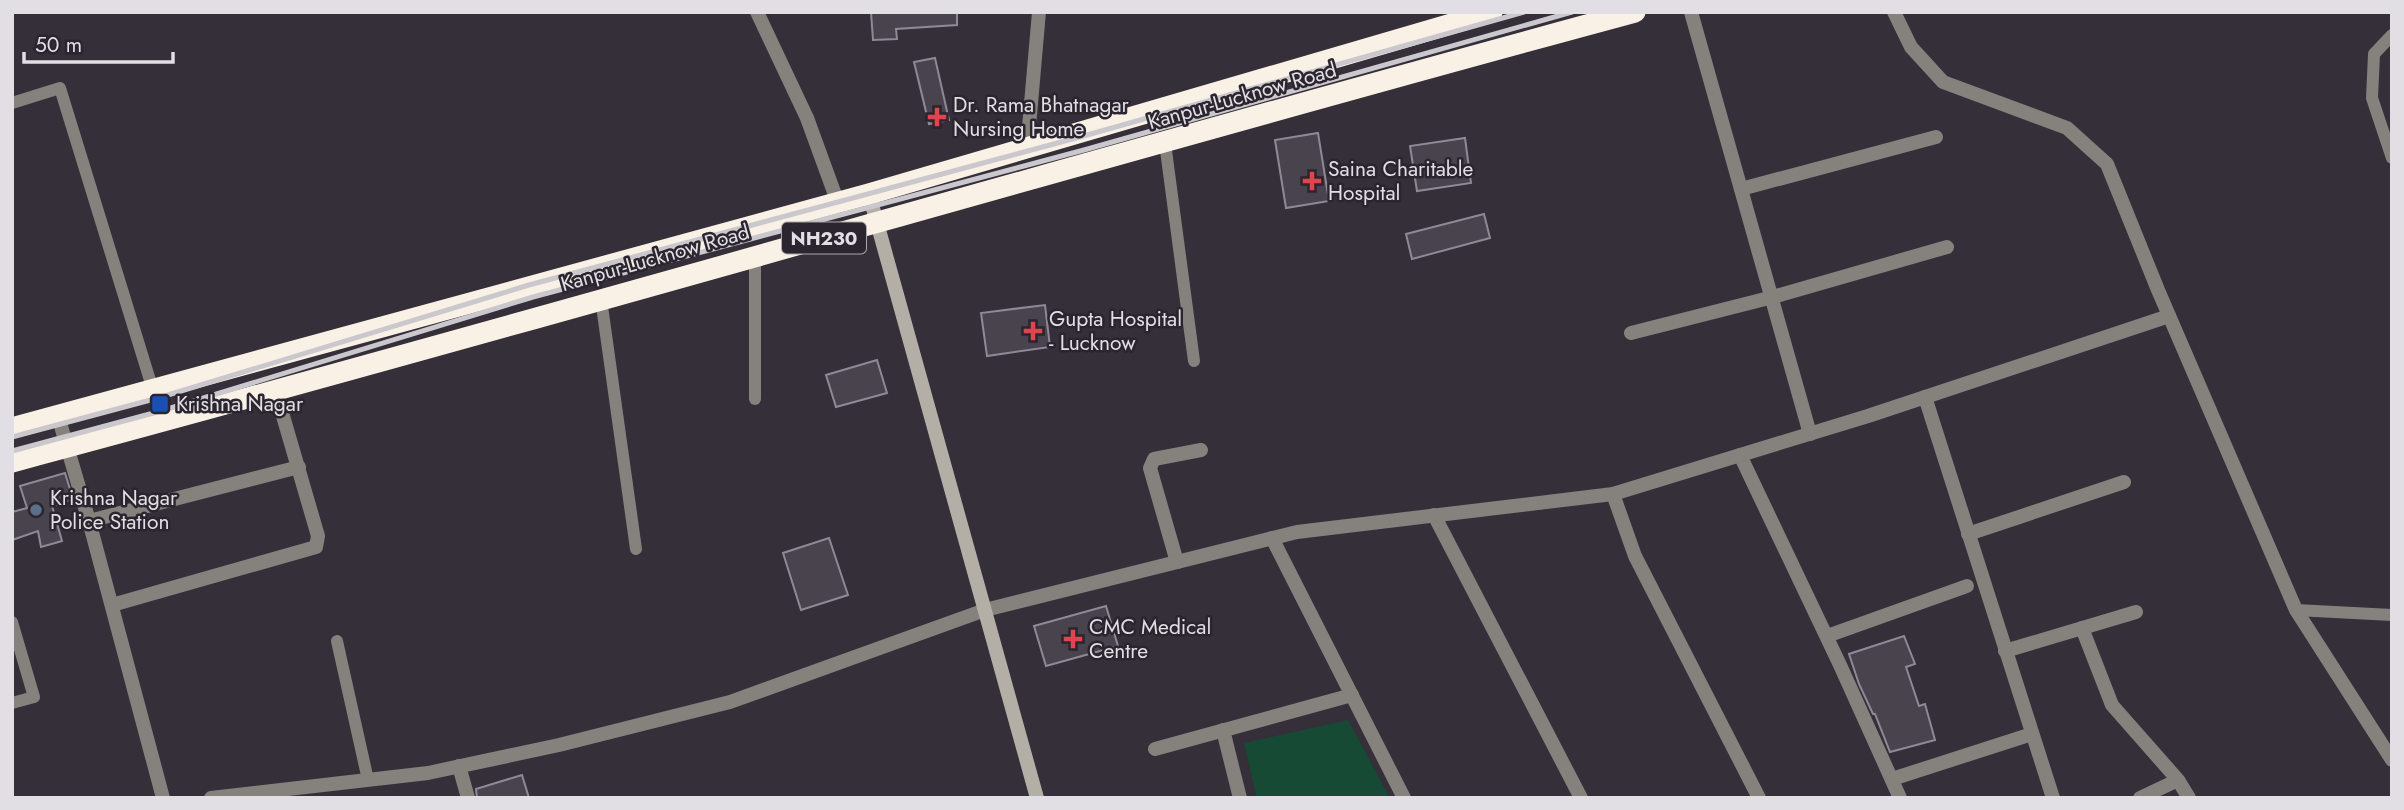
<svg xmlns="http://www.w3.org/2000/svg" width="2404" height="810" font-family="Jost,sans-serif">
  <rect width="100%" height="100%" fill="#342f39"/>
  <!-- green -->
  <polygon fill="#164a35" points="1348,720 1390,798 1257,798 1244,743"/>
  <!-- building -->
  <g fill="#49434e" stroke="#908995" stroke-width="2">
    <polygon points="871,12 957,12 957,25 896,29 897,39 873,40"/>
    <polygon points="935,58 949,120 929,124 914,62"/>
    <polygon points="1318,133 1329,201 1286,208 1275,140"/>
    <polygon points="1465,138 1471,183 1417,191 1410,146"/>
    <polygon points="1484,214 1490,238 1412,259 1406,234"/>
    <polygon points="1045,305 1050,347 987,356 981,313"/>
    <polygon points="877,360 887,393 836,407 826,375"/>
    <polygon points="65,473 73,499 52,506 62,541 41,547 38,531 12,540 12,512 27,508 20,486"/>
    <polygon points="829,538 848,595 801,610 783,553"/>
    <polygon points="1106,606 1118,646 1046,666 1034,626"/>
    <polygon points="1904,636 1915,664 1906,667 1919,706 1925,704 1935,740 1890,752 1875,714 1873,714 1859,684 1849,654"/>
    <polygon points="522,775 529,798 477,798 476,789"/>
  </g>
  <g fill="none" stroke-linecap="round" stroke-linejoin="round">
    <!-- lane -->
    <g stroke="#85817c" stroke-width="12">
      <polyline points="2392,35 2374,54 2372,98 2392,158"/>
      <polyline points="12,103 60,88 153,390"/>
      <polyline points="1165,143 1194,361"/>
      <polyline points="755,256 755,399"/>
      <polyline points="601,299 636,549"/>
      <polyline points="2296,610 2392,615"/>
      <polyline points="12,622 34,697 12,703"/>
      <polyline points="337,641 368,780"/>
    </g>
    <!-- street -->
    <g stroke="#85817c" stroke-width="14">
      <polyline points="757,12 807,118 838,203"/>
      <polyline points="1691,12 1810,434"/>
      <polyline points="1894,12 1911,47 1943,82 2067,128 2107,164 2158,290 2296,610 2392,760"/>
      <polyline points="1027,149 1039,12"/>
      <polyline points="1741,189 1936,137"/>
      <polyline points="1631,333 1769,298 1947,247"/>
      <polyline points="1925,397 2053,798"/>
      <polyline points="58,416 89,521 163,798"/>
      <polyline points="1740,455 1840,665 1900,798"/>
      <polyline points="1613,494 1635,556 1759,798"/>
      <polyline points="1434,515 1581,798"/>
      <polyline points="89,521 299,467"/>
      <polyline points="1968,534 2124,482"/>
      <polyline points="1272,538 1404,798"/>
      <polyline points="1177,562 1150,468 1154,459 1201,450"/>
      <polyline points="112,605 316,547 318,536 276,392"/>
      <polyline points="2082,628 2112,705 2178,780 2189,798"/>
      <polyline points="1827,636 1967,586"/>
      <polyline points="2005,651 2136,612"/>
      <polyline points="1223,730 1240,798"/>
      <polyline points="1155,749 1352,695"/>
      <polyline points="459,766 468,798"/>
      <polyline points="1892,779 2032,734"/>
      <polyline points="211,798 428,773 559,745 730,702 985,610 1297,532 1613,494 1868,416 2169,316"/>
      <polyline points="2140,798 2178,780"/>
    </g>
    <!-- secondary -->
    <polyline stroke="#b4afa6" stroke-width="14" points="869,194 1037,798"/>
    <!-- highway -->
    <g stroke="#f9f1e5" stroke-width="21">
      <polyline points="12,428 869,194 1492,12"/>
      <path d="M12 462C555 317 1093 158 1635 12"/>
    </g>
    <!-- rail -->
    <g stroke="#cac7cd" stroke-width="5">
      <polyline points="12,437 158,398 529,285 1080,137 1524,12"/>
      <polyline points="12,451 161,411 533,297 1084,150 1572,12"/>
    </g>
  </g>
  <!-- markers -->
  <g fill="#e0444e" stroke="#2a252e" stroke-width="2.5">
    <path d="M933.5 106.5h7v7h7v7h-7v7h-7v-7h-7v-7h7z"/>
    <path d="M1308.5 170.5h7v7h7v7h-7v7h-7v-7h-7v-7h7z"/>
    <path d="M1029.5 320.5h7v7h7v7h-7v7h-7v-7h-7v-7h7z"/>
    <path d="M1069.5 628.5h7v7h7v7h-7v7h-7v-7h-7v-7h7z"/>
  </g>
  <rect fill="#1a4fb4" stroke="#2a252e" stroke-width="2.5" x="151" y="395" width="18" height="18" rx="3.5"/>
  <circle fill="#5c6f8a" stroke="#2a252e" stroke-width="2.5" cx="36" cy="510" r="7"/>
  <g text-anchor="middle" stroke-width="5" stroke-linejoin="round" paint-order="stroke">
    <!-- shield labels -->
    <rect fill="#2a252e" stroke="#aaa6ad" stroke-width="2" x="782" y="222.5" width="84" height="31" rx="5"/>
    <g font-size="19" font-weight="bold" fill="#e1dee4">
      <text x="824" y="245">NH230</text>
    </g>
    <!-- street labels -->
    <g font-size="21" fill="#e1dee4" stroke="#2a252e">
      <text transform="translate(1242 96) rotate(-16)" y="7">Kanpur-Lucknow Road</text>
      <text transform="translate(655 258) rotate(-16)" y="7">Kanpur-Lucknow Road</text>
    </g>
    <!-- poi labels -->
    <g font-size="21" fill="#e1dee4" stroke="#2a252e" text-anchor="start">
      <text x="953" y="112">Dr. Rama Bhatnagar<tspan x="953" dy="24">Nursing Home</tspan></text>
      <text x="1328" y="176">Saina Charitable<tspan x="1328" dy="24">Hospital</tspan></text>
      <text x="1049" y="326">Gupta Hospital<tspan x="1049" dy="24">- Lucknow</tspan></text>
      <text x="176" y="411">Krishna Nagar</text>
      <text x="50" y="505">Krishna Nagar<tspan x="50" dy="24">Police Station</tspan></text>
      <text x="1089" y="634">CMC Medical<tspan x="1089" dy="24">Centre</tspan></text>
    </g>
  </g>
  <!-- border -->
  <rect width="2404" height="810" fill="none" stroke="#e1dee4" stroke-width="28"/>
  <!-- scale -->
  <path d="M24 52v10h149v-10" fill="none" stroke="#e1dee4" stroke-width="3.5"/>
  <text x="35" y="52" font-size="21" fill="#e1dee4" stroke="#2a252e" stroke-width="5" paint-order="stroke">50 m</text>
</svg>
